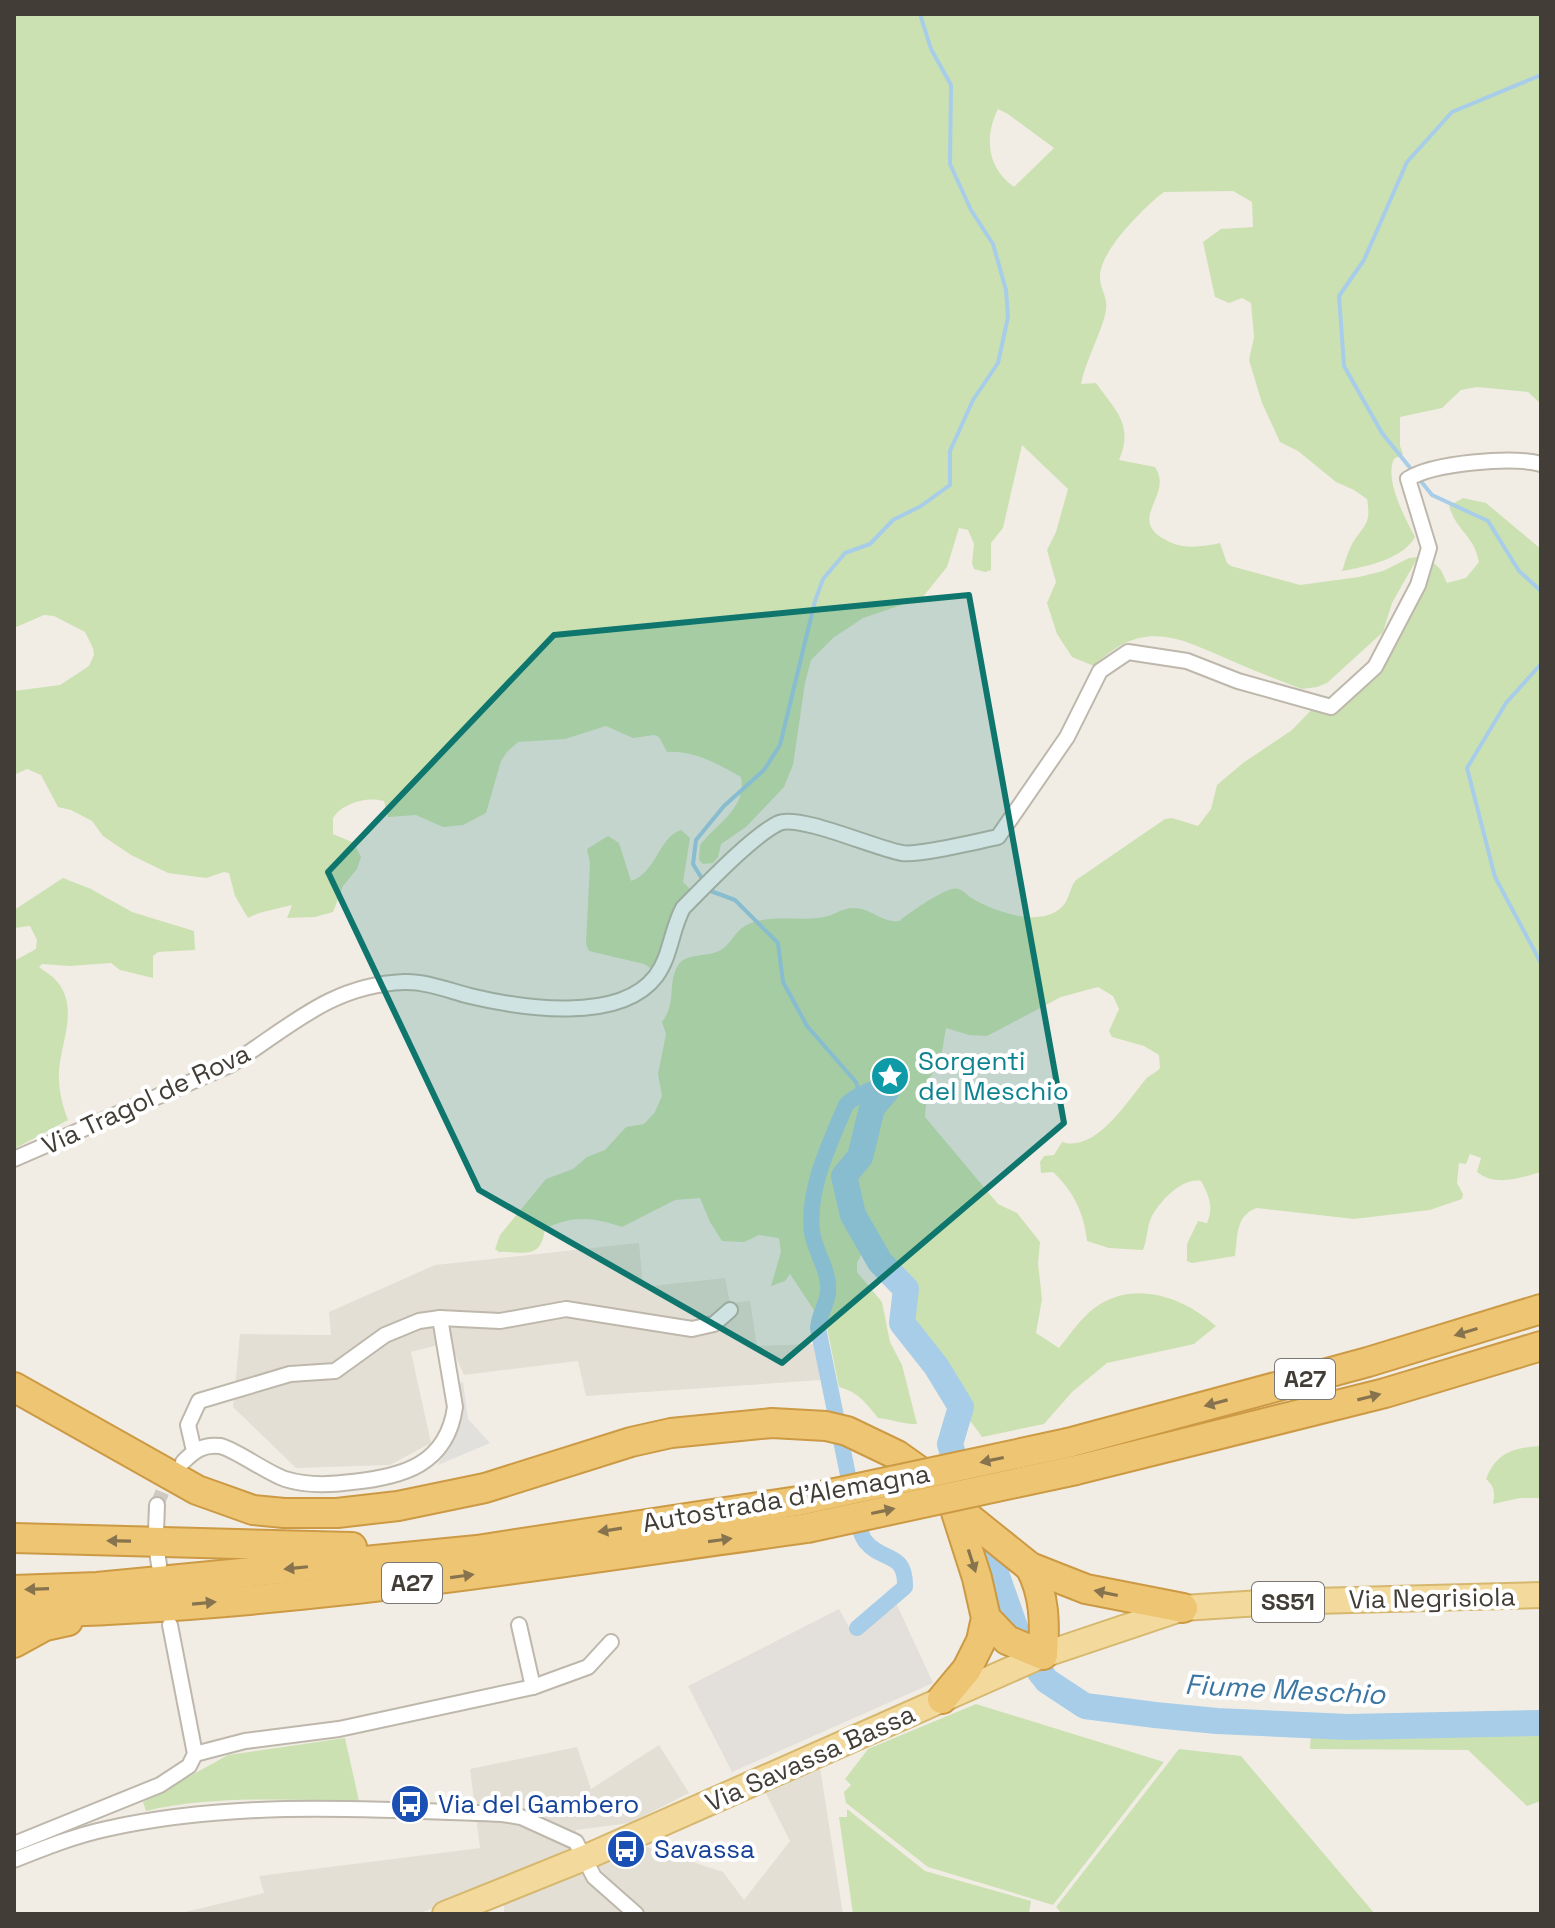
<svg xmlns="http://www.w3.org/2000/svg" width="1555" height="1928" font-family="'Space Grotesk',sans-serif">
  <rect width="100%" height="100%" fill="#f1ede5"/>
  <!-- residential -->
  <g fill="#e4dfd4">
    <polygon points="639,1243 643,1287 725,1278 730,1303 750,1301 757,1346 815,1344 821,1380 586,1396 578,1361 464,1375 449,1342 411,1352 431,1443 390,1465 296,1468 233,1407 240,1334 331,1335 329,1312 435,1265"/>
    <polygon points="659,1745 689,1793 630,1823 576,1830 574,1852 418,1914 177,1914 264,1893 259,1876 480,1848 470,1769 577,1747 591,1789"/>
    <polygon points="819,1761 843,1914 504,1914 504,1902 638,1844 723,1872 744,1900 790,1841 762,1786"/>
  </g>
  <!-- industrial -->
  <polygon fill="#e3dfda" points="897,1605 933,1683 732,1772 688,1686 839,1609 850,1629"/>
  <!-- green -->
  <g fill="#cce1b2" fill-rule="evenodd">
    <path d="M14 14H1541V404L1528 392 1477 387 1461 390 1442 408 1400 417V446L1403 454 1394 459C1384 479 1405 518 1415 537 1403 559 1366 567 1342 571 1345 563 1347 554 1351 546 1362 525 1372 527 1367 499L1354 490 1336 482 1298 451 1280 442 1262 403 1249 360 1254 337 1251 303 1242 298 1229 303 1215 297 1203 242 1221 229 1253 227 1252 202 1233 191 1164 192C1145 206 1100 251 1100 276 1100 294 1111 296 1104 319 1097 341 1086 361 1081 384L1096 383C1116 411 1134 425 1119 460L1155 467C1174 495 1127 518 1164 539 1182 550 1201 547 1220 543L1227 563 1231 566 1300 585 1359 577 1383 571 1409 558 1418 557 1392 603 1383 632 1327 683 1317 687 1302 689C1278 680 1255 671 1232 661 1177 637 1143 618 1094 666L1072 657 1057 634 1047 603 1056 582 1047 550 1056 532 1068 489 1022 445 1003 528 991 543V570L985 572 974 569 972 563 974 544 968 530 959 528 947 567 922 598 863 618 833 638 811 660 805 683 793 765 784 787 746 827 721 844 718 857 713 863 703 864 699 860 700 845C717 823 747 808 741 777 718 764 693 750 667 752L659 737 654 735 633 738 606 726 565 739 518 742 507 752 501 761 486 813 463 825 443 827 416 815 388 817 384 801C368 796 342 803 333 818V834L354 843 361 857 357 869 343 886 333 912 315 917 287 918 292 905 259 913 248 918 235 896 229 873 224 872 206 878 168 873 131 855 103 836 92 821 71 810 58 807 41 775 27 769 14 775V691L60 685 89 666 94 655 93 648 85 632 54 616 44 615 14 628ZM998 109 1008 114 1054 148 1014 187C987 168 984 137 998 109Z"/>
    <path d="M1463 498 1486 503 1541 549V1172C1520 1178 1495 1187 1477 1172L1481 1158 1470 1154 1466 1164 1459 1163 1457 1183 1463 1194 1462 1199 1430 1210 1354 1219 1257 1208C1235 1215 1238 1237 1235 1256L1192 1263 1187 1261V1244L1198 1221 1207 1223C1214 1208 1209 1195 1201 1181 1182 1177 1159 1202 1151 1218 1147 1228 1147 1240 1143 1250L1109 1248 1087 1241C1084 1213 1074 1192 1053 1172L1041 1173 1040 1162 1044 1156 1054 1155 1062 1142C1095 1153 1127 1102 1145 1080 1149 1075 1156 1073 1160 1068L1159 1055 1144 1046 1112 1037 1109 1031 1119 1009 1113 996 1098 987 1061 997 987 1036 969 1035 946 1028 940 1063 928 1080 925 1117 998 1204 1017 1213 1040 1242 1038 1263 1042 1299 1036 1333 1059 1348C1071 1333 1085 1312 1102 1303 1140 1281 1186 1299 1216 1326L1194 1344 1107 1363 1072 1392 1044 1424 982 1437C959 1403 921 1369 904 1332 899 1320 908 1314 909 1302 910 1284 889 1254 874 1245L866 1248 861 1255 857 1263V1272L882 1302 890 1342 902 1365 917 1424C908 1425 889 1419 878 1418 866 1403 858 1392 839 1387L824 1313H816L790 1274 785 1281 771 1286 781 1252 779 1238 759 1235 744 1242 722 1241 710 1222 700 1198 675 1200 622 1227C594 1217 571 1215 545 1229 541 1257 528 1253 507 1252 496 1251 504 1255 495 1249L500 1235 546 1179 573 1169 587 1157 605 1150 626 1127 644 1124 655 1112 662 1096 658 1074 666 1034 662 1022C678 1001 666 983 679 964 687 953 708 957 719 951 730 946 734 932 745 926 767 913 800 922 824 917 835 915 842 908 853 908 872 908 881 923 899 921 911 912 937 893 952 889 961 886 966 895 973 899 996 912 1040 928 1062 907 1070 899 1069 888 1076 880L1165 819 1172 818 1198 826 1211 809 1217 785 1243 763 1292 730 1320 701 1336 695 1370 663 1427 575 1432 561 1441 570 1447 583 1466 578 1479 562C1474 535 1457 532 1449 506Z"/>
    <path d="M681 830 690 838 683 882 691 890C664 914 671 942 654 970L644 964 589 951 586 944 590 863 587 849 608 836 619 843 631 881C656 873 659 837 681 830Z"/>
    <path d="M63 878 91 889 132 912 194 931 195 950 158 952 153 956V978L120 970 111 963 70 966 42 964 39 967C46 972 54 977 59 984 78 1010 61 1042 59 1071 58 1087 62 1105 68 1120L14 1149V961L36 949 37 940 30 926 14 928V910Z"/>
    <path d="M1541 1446V1498H1520L1493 1504C1495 1493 1495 1487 1486 1479 1497 1452 1513 1448 1541 1446Z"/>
    <polygon points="976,1704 1164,1762 1053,1905 928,1867 846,1803 844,1792 851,1785 845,1779 868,1749"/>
    <polygon points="1311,1732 1541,1732 1541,1801 1527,1806 1468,1750 1310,1749"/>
    <path d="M345 1738 359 1801C290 1800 213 1795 146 1811L143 1802 228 1755Z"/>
    <polygon points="1179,1749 1241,1756 1375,1914 1062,1914 1056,1907"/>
    <polygon points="847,1809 925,1871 1031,1901 1029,1914 853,1914 839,1817 847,1817"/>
  </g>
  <!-- parking -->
  <polygon fill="#e2e0dd" points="463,1382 468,1419 490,1443 438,1465 460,1420 456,1383"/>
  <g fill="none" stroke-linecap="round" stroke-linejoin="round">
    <!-- stream -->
    <g stroke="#a7cde8" stroke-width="4">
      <polyline points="1541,75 1452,112 1407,162 1364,260 1339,296 1344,366 1382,433 1432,495 1488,521 1519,571 1541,591"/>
      <polyline points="1541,664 1506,703 1467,768 1495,877 1541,963"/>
      <polyline points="704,882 693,864 696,840 724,806 764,770 780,745 815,601 823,579 845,553 870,544 893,520 921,506 950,485 950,451 973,400 998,363 1008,317 1006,290 993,244 971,210 950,164 951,85 931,49 920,14"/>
      <polyline points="708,890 735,900 778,943 783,982 807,1026 856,1082 868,1123"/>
    </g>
    <!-- canal -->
    <path stroke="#a7cde8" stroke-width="16" d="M857 1628 905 1587C906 1551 882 1562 866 1542 862 1538 860 1529 858 1524L818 1328C819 1315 827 1304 828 1292 830 1270 815 1253 812 1232 807 1189 830 1143 846 1105 859 1091 878 1091 890 1076"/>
    <!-- river -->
    <g stroke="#a7cde8" stroke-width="26">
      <polyline points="890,1076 887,1090 872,1108 860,1157 844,1176 853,1215 880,1262 906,1289 902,1323 936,1366 961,1407 950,1444 953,1454"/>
      <polyline points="990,1556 1022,1647"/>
      <polyline points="1039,1671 1047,1681 1085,1706 1155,1715 1217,1721 1348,1727 1541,1723"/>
    </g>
    <!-- minor-tunnel -->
    <polyline stroke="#cecac2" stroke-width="14" stroke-dasharray="14 7" stroke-linecap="butt" points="157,1505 166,1483 173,1474"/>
    <defs>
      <g id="minor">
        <path d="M14 1159 230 1065C289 1028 330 985 404 982 425 981 450 991 470 996 520 1008 620 1024 656 976 671 956 671 930 683 908 704 887 753 835 779 823 799 814 877 849 902 853 918 856 979 841 998 837L1067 737 1100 671 1128 652 1187 661 1238 681 1331 707 1375 667 1418 585 1429 548 1408 479C1433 463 1512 456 1541 464"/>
        <polyline points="194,1451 188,1425 199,1401 290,1374 335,1371 385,1335 419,1321 440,1318 500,1321 566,1309 692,1329 714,1324 730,1310"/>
        <path d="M183 1462C194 1451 203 1444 220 1446 233 1448 267 1473 285 1479 307 1486 330 1485 352 1482 402 1477 447 1465 455 1407L440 1318"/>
        <polyline points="156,1531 157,1505"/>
        <polyline points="157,1551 159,1565"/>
        <polyline points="519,1625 533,1687"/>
        <polyline points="195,1754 245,1741 339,1729 533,1687 588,1667 611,1642"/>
        <polyline points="14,1844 160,1785 189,1766 195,1754 170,1625"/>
        <path d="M14 1860C44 1848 74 1836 106 1829 236 1800 371 1809 502 1814L521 1817 576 1842 594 1877 636 1914"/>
      </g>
      <polyline id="primary" points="445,1914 584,1858 1043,1655 1183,1608 1275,1602 1541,1595"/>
      <g id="motorway">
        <polyline points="14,1387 197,1490 253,1510 284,1513 337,1513 398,1506 485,1488 631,1442 671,1433 772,1423 826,1426 847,1431 897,1455 935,1482 954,1506 1030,1567 1086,1589 1183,1608"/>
        <polyline points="1068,1443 1368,1362 1541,1309"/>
        <polyline points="1076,1470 1385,1393 1541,1346"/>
        <polyline points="14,1538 352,1547"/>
        <polyline points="14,1590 97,1587 477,1550 798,1501"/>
        <path d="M14 1613C280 1609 544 1564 807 1528"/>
        <path d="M986 1618 1007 1640 1043 1655C1045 1624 1045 1595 1030 1567"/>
        <polyline points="14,1643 45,1626 68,1621"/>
        <polyline points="942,1699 967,1669 981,1641 986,1618 977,1578 954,1506"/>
      </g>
    </defs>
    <!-- minor casing -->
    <use href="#minor" stroke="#beb8ac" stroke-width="18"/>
    <!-- primary casing -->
    <use href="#primary" stroke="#d6b76e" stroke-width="28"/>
    <!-- motorway casing -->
    <use href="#motorway" stroke="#cc9a44" stroke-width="32"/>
    <!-- minor -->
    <use href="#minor" stroke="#fff" stroke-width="14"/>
    <!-- primary -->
    <use href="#primary" stroke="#f3da9c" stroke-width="24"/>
    <!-- motorway -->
    <use href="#motorway" stroke="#eec573" stroke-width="28"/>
    <defs>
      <g id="motorway-bridge">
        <polyline points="798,1501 1068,1443"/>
        <polyline points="807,1528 1076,1470"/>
      </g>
    </defs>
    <!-- motorway-bridge casing -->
    <use href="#motorway-bridge" stroke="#cc9a44" stroke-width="32" stroke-linecap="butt"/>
    <!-- motorway-bridge -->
    <use href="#motorway-bridge" stroke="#eec573" stroke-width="28"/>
  </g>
  <!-- one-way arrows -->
  <defs><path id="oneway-solid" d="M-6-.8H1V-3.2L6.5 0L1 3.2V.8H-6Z" transform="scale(2)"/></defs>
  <g fill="#87734e">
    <use href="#oneway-solid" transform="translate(1466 1332) rotate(163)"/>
    <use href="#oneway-solid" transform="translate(1369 1397) rotate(-14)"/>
    <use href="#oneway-solid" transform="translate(1216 1403) rotate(165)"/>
    <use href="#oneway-solid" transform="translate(992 1460) rotate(168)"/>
    <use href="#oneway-solid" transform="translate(883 1511) rotate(-12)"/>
    <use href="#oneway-solid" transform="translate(610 1530) rotate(171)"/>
    <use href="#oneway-solid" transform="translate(720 1540) rotate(-8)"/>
    <use href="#oneway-solid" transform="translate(119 1541) rotate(-179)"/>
    <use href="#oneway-solid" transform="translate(972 1561) rotate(72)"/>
    <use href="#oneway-solid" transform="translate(296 1568) rotate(174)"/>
    <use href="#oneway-solid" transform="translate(462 1576) rotate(-8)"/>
    <use href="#oneway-solid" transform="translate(37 1589) rotate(178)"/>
    <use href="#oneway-solid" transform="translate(1106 1593) rotate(-168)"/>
    <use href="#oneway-solid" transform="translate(204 1603) rotate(-5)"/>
  </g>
  <!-- marked area -->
  <path fill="#0f766e" fill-opacity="0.2" stroke="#0f766e" stroke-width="6" stroke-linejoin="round" d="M969 595 1064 1123 782 1363 479 1190 328 872 554 635Z"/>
  <!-- icons -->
  <defs>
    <symbol id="sight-disc" viewBox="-11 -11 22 22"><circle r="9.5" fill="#0f9aa8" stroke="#fff"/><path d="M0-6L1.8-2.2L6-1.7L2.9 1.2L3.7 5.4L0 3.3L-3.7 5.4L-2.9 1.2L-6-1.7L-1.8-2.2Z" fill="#fff"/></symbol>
    <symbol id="bus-disc" viewBox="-11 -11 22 22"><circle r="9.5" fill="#1a4fb4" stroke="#fff"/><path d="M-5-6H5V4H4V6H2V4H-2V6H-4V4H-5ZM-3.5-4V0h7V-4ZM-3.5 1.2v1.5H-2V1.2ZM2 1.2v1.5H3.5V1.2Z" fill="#fff"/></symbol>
  </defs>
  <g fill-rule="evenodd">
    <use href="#sight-disc" x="868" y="1054" width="44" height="44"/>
    <use href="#bus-disc" x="388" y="1782" width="44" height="44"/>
    <use href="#bus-disc" x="604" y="1827" width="44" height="44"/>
  </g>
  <g text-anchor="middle" stroke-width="8" stroke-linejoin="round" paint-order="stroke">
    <!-- shield labels -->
    <g fill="#fff" stroke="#7b7772" stroke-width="2">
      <rect x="1275" y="1359" width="60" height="40" rx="6"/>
      <rect x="382" y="1563" width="60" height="40" rx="6"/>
      <rect x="1252" y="1582" width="72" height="40" rx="6"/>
    </g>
    <g font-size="24" font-weight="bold" fill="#423d36">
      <text x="1305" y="1387">A27</text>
      <text x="412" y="1591">A27</text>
      <text x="1288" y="1610">SS51</text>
    </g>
    <!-- culture labels -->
    <g font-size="26" fill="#0d838f" stroke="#fff" text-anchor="start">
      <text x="918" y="1070">Sorgenti<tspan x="918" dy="30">del Meschio</tspan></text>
    </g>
    <!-- street labels -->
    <g font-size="26" fill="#423d36" stroke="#fff">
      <text transform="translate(146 1099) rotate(-25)" y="9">Via Tragol de Rova</text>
      <text transform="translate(786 1498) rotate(-10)" y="9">Autostrada d'Alemagna</text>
      <text transform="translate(1432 1598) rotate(-1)" y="9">Via Negrisiola</text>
      <text transform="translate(810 1758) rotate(-24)" y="9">Via Savassa Bassa</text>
    </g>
    <!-- transit labels -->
    <g font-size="26" fill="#164399" stroke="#fff" text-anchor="start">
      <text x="438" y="1813">Via del Gambero</text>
      <text x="654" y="1858">Savassa</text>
    </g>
    <!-- water labels -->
    <g font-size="28" font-style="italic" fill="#3b76a2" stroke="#fff">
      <text transform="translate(1285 1689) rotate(3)" y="10">Fiume Meschio</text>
    </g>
  </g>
  <!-- border -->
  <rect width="1555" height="1928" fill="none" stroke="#423d36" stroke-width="32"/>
</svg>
